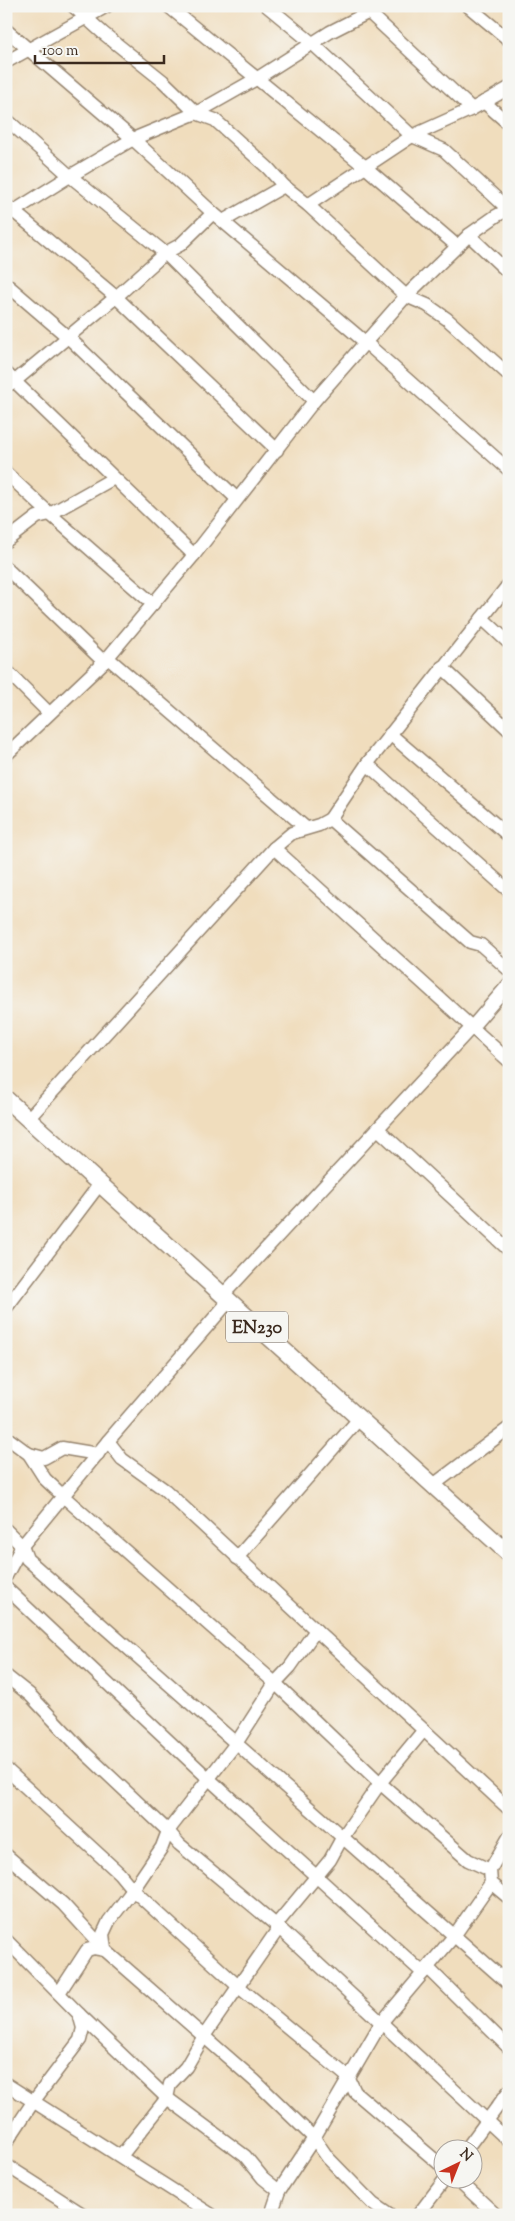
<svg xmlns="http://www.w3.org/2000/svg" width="515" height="2221" font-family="'Sorts Mill Goudy',serif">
  <rect width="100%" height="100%" fill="#f6f6f2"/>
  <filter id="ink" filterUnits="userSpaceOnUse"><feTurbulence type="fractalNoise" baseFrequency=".02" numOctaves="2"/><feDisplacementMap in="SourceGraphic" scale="10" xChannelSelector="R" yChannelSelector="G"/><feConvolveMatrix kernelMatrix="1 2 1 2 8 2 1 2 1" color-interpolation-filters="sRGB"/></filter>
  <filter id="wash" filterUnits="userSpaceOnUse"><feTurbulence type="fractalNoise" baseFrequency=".0096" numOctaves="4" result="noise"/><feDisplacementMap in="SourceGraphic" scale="20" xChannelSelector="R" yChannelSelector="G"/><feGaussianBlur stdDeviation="1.12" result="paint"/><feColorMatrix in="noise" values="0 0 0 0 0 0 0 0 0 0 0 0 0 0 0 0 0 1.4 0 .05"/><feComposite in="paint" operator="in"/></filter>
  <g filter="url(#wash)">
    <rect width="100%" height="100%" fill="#f0ddbd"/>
  </g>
  <g filter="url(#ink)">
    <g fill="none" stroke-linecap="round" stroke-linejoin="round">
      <defs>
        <g id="minor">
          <polyline points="73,6 103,33 163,81 196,113 215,120 268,168 284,186 308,205 406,296 427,305 447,319 509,375"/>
          <polyline points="168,6 364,166 457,246"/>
          <polyline points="267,6 312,43 412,136 444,150 508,209"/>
          <polyline points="362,6 472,109"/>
          <polyline points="468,6 509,40"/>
          <polyline points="6,30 133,139 213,213 365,342 509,470"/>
          <polyline points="6,62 107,6"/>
          <polyline points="484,102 509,124"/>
          <polyline points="6,119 70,176 165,253 314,401"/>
          <polyline points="6,205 116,297 277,450"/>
          <polyline points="308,205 412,136 472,109 509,88"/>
          <polyline points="6,216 70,176 133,139 196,113 256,79 330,32 381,6"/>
          <polyline points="223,221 284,186"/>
          <polyline points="469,235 509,273"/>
          <polyline points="6,284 69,338 236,498"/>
          <polyline points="6,373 194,555"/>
          <polyline points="6,386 15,381 116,297 165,253 180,245 213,213"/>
          <polyline points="6,473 50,514 153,604"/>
          <polyline points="6,541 37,517 50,514 114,478"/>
          <polyline points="6,568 104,662"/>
          <polyline points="482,618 509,643"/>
          <polyline points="108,658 306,828"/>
          <polyline points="442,667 509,730"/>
          <polyline points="6,670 49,713"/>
          <polyline points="390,734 509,836"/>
          <polyline points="6,755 104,662 194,555 314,401 406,296 469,235 496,216 509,209"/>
          <polyline points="367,764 509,891"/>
          <polyline points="330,819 470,942 481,945 509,970"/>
          <polyline points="274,848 509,1061"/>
          <polyline points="28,1119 274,848 292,833 319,825 330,819 367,764 509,584"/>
          <polyline points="378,1129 509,1250"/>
          <polyline points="223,1295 472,1027 509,984"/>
          <polyline points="6,1308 99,1185"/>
          <polyline points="6,1437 29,1454 45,1479 63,1496 275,1683 380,1783 468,1860 490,1870 491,1883 509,1898"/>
          <polyline points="108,1441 122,1459 165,1490 509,1809"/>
          <polyline points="29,1454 44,1458 62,1448 98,1454"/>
          <polyline points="432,1486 509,1428"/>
          <polyline points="6,1530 22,1546 27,1559 509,1984"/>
          <polyline points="237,1558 358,1420"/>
          <polyline points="6,1576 22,1546 108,1441 229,1301"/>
          <polyline points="6,1588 208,1778 423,1973 381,2023 314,2138 279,2191 271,2215"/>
          <polyline points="6,1676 30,1695 82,1750 168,1831 179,1844 276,1925 509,2141"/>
          <polyline points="6,1769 119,1873 133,1890 239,1987 348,2077 355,2092 442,2166"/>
          <polyline points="6,1855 63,1904 105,1950 255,2081 314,2138 328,2158 373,2204 389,2215"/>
          <polyline points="490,1870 509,1837"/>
          <polyline points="6,1940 79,2014 83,2028 80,2040 33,2102 6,2143"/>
          <polyline points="428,1968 509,2048"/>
          <polyline points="423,1973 454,1936 491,1883"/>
          <polyline points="59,1993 87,1950 94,1948 105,1950 103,1934 109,1921 133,1890 162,1847 168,1831 237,1742 275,1683 290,1667 316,1630"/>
          <polyline points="79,2014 167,2098 245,2156 263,2178 279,2191"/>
          <polyline points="6,2084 212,2215"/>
          <polyline points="467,2148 509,2091"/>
          <polyline points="121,2156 167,2098 170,2084 186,2067 204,2036 276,1932 276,1925 330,1860 342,1838 380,1783 423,1731"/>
          <polyline points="6,2165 84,2215"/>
          <polyline points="456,2178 496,2215"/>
          <polyline points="418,2215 446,2178"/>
        </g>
        <polyline id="major" points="6,1099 509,1554"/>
      </defs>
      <!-- minor casing -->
      <use href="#minor" stroke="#96846e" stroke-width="15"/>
      <!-- major casing -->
      <use href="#major" stroke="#96846e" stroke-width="19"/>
      <!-- minor -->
      <use href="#minor" stroke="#fff" stroke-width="12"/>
      <!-- major -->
      <use href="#major" stroke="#fff" stroke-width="16"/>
    </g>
  </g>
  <g text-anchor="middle" stroke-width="4" stroke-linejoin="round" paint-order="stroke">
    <!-- shield labels -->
    <rect fill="#f6f6f2" stroke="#73675e" stroke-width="1" x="226" y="1311.5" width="62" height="31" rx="4"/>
    <g font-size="18" font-weight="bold" fill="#3b2a1e">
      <text x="257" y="1333">EN230</text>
    </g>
  </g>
  <!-- margin -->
  <rect width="515" height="2221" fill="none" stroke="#f6f6f2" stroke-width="25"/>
  <!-- north arrow -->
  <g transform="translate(458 2164) rotate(43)"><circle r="24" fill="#f6f6f2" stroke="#aba49d"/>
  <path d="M0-4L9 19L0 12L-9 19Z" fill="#c8321e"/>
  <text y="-8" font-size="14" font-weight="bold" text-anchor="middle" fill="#3b2a1e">N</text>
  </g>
  <!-- scale -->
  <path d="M35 55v8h129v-8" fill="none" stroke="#3b2a1e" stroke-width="2.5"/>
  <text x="42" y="55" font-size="15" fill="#3b2a1e" stroke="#f6f6f2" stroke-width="4" paint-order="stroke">100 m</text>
</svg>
